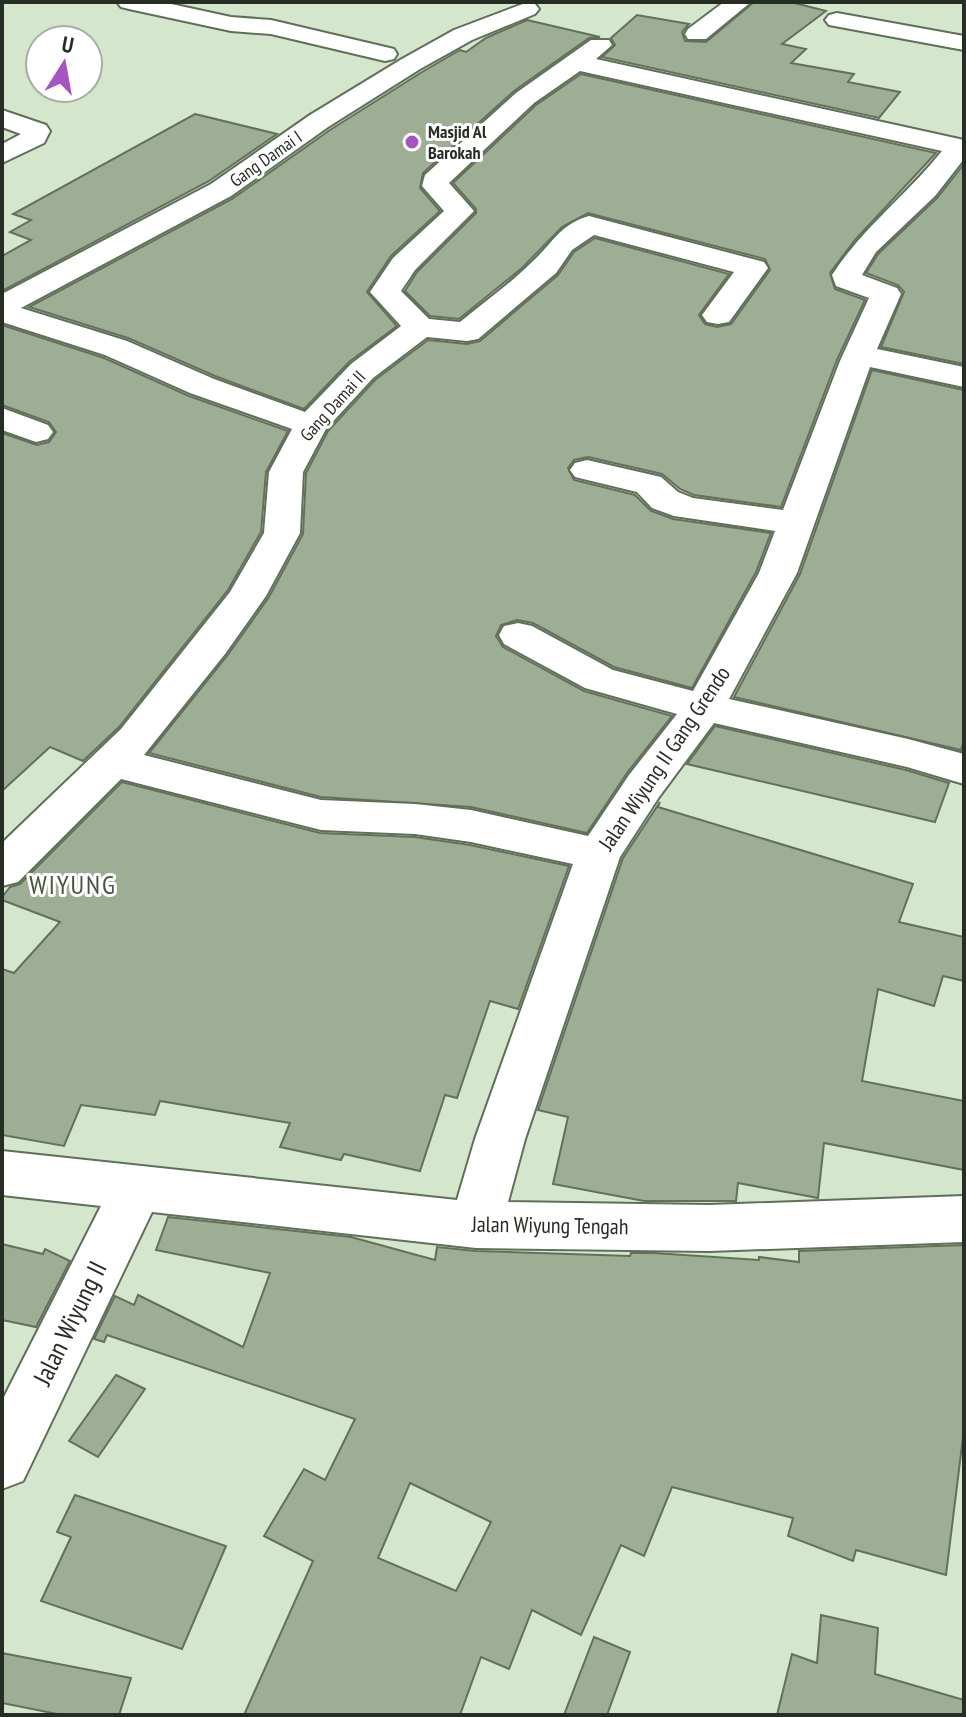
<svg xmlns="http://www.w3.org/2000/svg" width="966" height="1717" font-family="'PT Sans Narrow',sans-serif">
  <rect width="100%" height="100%" fill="#d4e7cd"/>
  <!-- building -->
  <g fill="#9dae95" stroke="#61715a" stroke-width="2" fill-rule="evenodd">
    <polygon points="754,2 791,2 826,11 782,44 806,49 791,63 854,74 848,82 900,92 879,118 602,57 615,45 611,38 637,15 689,24 682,32 685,41 706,42"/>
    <polygon points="527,20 600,37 589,38 514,91 423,173 420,188 440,211 391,256 367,292 397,326 349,362 304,409 215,376 128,338 29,307 232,199 330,130 422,72 460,50 466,52 486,38"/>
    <polygon points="581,74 936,153 855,240 830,273 835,289 865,300 837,360 781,507 694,495 680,489 662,474 588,457 574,460 568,468 574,480 635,495 651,511 673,519 771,533 756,572 692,688 614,667 533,623 517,620 501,625 496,636 503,647 584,691 672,716 627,773 587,833 471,807 321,797 149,753 227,656 269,597 303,534 306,473 328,431 375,380 428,340 467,344 480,341 558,275 574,252 595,238 729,274 699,315 705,324 717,327 731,324 770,270 765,259 588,213 562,227 522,268 459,319 430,316 405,291 417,272 476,213 476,209 453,183 536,105"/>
    <polygon points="195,114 277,134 209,181 2,291 2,256 31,240 10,232 31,220 13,214"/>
    <polygon points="964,164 964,364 881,347 904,292 898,285 866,273 878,254 937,198"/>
    <polygon points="2,325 104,358 189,396 288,431 266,472 261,532 228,590 119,727 83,761 50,747 2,791 2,433 37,445 49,442 56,432 49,422 2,405"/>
    <polygon points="872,370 964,390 964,741 961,750 734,697 800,574"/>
    <polygon points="715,726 906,770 949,783 935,822 687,764"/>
    <polygon points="122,782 320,833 415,837 470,845 569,866 518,1009 490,1001 457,1098 445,1095 420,1171 344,1154 341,1160 280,1147 290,1123 160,1101 155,1115 81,1105 64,1146 2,1135 2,969 14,973 60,922 2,900 2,897 10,887 20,884"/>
    <polygon points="660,802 658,807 913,884 899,922 964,937 964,981 943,976 934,1006 878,989 862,1081 964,1101 964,1170 824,1143 818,1198 738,1183 736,1201 644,1201 553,1184 568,1117 538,1110 623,858"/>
    <path d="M168 1217 351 1237 435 1260 437 1247 476 1251 630 1256 631 1253H654L759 1260V1257L799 1262V1251L964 1245V1429L946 1575 856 1550 853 1561 788 1536 793 1518 672 1487 644 1556 621 1545 581 1635 532 1610 509 1669 481 1657 460 1715H244L313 1561 264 1536 304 1469 325 1480 355 1419 107 1335 104 1342 94 1339 115 1296 134 1305 138 1295 243 1347 270 1273 156 1250ZM410 1483 491 1522 456 1591 378 1558Z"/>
    <polygon points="2,1244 43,1254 45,1249 70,1261 36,1327 2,1320"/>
    <polygon points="116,1375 145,1389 98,1457 69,1441"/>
    <polygon points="75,1495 226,1546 182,1649 41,1601 71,1537 57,1532"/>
    <polygon points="821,1615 878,1628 875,1674 964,1700 964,1715 777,1715 792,1654 817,1663"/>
    <polygon points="594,1637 630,1652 607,1715 564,1715"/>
    <polygon points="2,1653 131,1678 119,1715 62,1715 2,1703"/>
  </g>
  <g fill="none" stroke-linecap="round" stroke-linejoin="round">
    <defs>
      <g id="street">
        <polygon points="117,2 162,2 231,17 271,20 394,49 397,54 394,59 385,61 271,34 231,31 129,9 121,7"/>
        <path d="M528 2 535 4 539 9 535 14 472 40 420 69 328 127 231 196 21 308 127 341 214 379 305 412 351 364 401 326 370 292 393 258 444 211 422 186 425 175 516 93 591 40H609L612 45 596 59 964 140V159L935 196 876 252 862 275 897 288 901 294 877 349 964 367V387L870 367 797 573 729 699 908 739 964 754V784L907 767 714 723 659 797 620 857 525 1139 508 1202 709 1205 964 1196V1242L709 1251 476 1248 152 1212 23 1481 2 1489V1401L101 1206 2 1195V1151L457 1200 475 1139 573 864 471 842 415 834 321 830 121 779 18 882 2 886V843L121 729 230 592 264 533 269 472 292 429 190 393 105 355 2 322V294L211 184 310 115 402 59 454 30ZM580 71 942 151C906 196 863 227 832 275L836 286 869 298 840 361 783 510 693 498 678 492 661 477 587 460 575 463 570 470 575 477 637 492 652 508 674 516 775 531 759 573 693 691 613 670 532 626 518 623 504 626 499 635 504 644 585 688 677 714 629 775 588 836 471 810 415 804 321 800 144 755 225 654 266 596 300 533 303 472 326 429 373 378 427 337 467 341 478 339 556 273 572 250 594 235 734 272 702 315 707 322 718 324 729 322 768 268 764 262 589 216C560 224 552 244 532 262 510 284 484 302 460 322L429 319 401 291 415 270 474 211 449 183 534 103Z"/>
        <polygon points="724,2 751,2 706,39 688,39 685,34 688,29"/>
        <polygon points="837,13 964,36 964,50 829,25 825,20 829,15"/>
        <polygon points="2,110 46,125 50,131 44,143 2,163 2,144 21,134 2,127"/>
        <polygon points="2,408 48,425 53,432 48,439 36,442 2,430"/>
      </g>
    </defs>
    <!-- street casing -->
    <use href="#street" stroke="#5f6f58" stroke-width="4"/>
    <!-- street -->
    <use href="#street" fill="#fff" fill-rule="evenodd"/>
  </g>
  <!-- markers -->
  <circle fill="#a654c4" stroke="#fff" stroke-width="3" cx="412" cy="142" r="8"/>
  <g text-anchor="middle" stroke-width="6" stroke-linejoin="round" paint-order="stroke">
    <!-- far-poi labels -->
    <g font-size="18" font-weight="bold" fill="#262d23" stroke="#fff" text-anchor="start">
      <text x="428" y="138">Masjid Al<tspan x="428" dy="21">Barokah</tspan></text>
    </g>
    <!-- far-street labels -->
    <g font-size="18" fill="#262d23" stroke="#fff">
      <text transform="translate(266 159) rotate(-35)" y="6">Gang Damai I</text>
      <text transform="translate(333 406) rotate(-48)" y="6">Gang Damai II</text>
    </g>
    <!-- street labels -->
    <g font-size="22" fill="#262d23" stroke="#fff">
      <text transform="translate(664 758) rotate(-56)" y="8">Jalan Wiyung II Gang Grendo</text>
      <text transform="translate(550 1225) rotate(1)" y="8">Jalan Wiyung Tengah</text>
    </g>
    <!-- quarter labels -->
    <g font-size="26" letter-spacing="2" fill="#46553f" stroke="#fff">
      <text x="73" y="894">WIYUNG</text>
    </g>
    <!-- near-street labels -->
    <g font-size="26" fill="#262d23" stroke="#fff">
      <text transform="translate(70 1323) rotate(-64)" y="9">Jalan Wiyung II</text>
    </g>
  </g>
  <!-- border -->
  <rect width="966" height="1717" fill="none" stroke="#262d23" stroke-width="8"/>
  <!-- north arrow -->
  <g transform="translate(64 64) rotate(11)"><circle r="38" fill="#ffffff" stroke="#a8aba7" stroke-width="2"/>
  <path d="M0-6L14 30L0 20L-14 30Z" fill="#a654c4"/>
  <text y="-12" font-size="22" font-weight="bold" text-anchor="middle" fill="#262d23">U</text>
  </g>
</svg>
